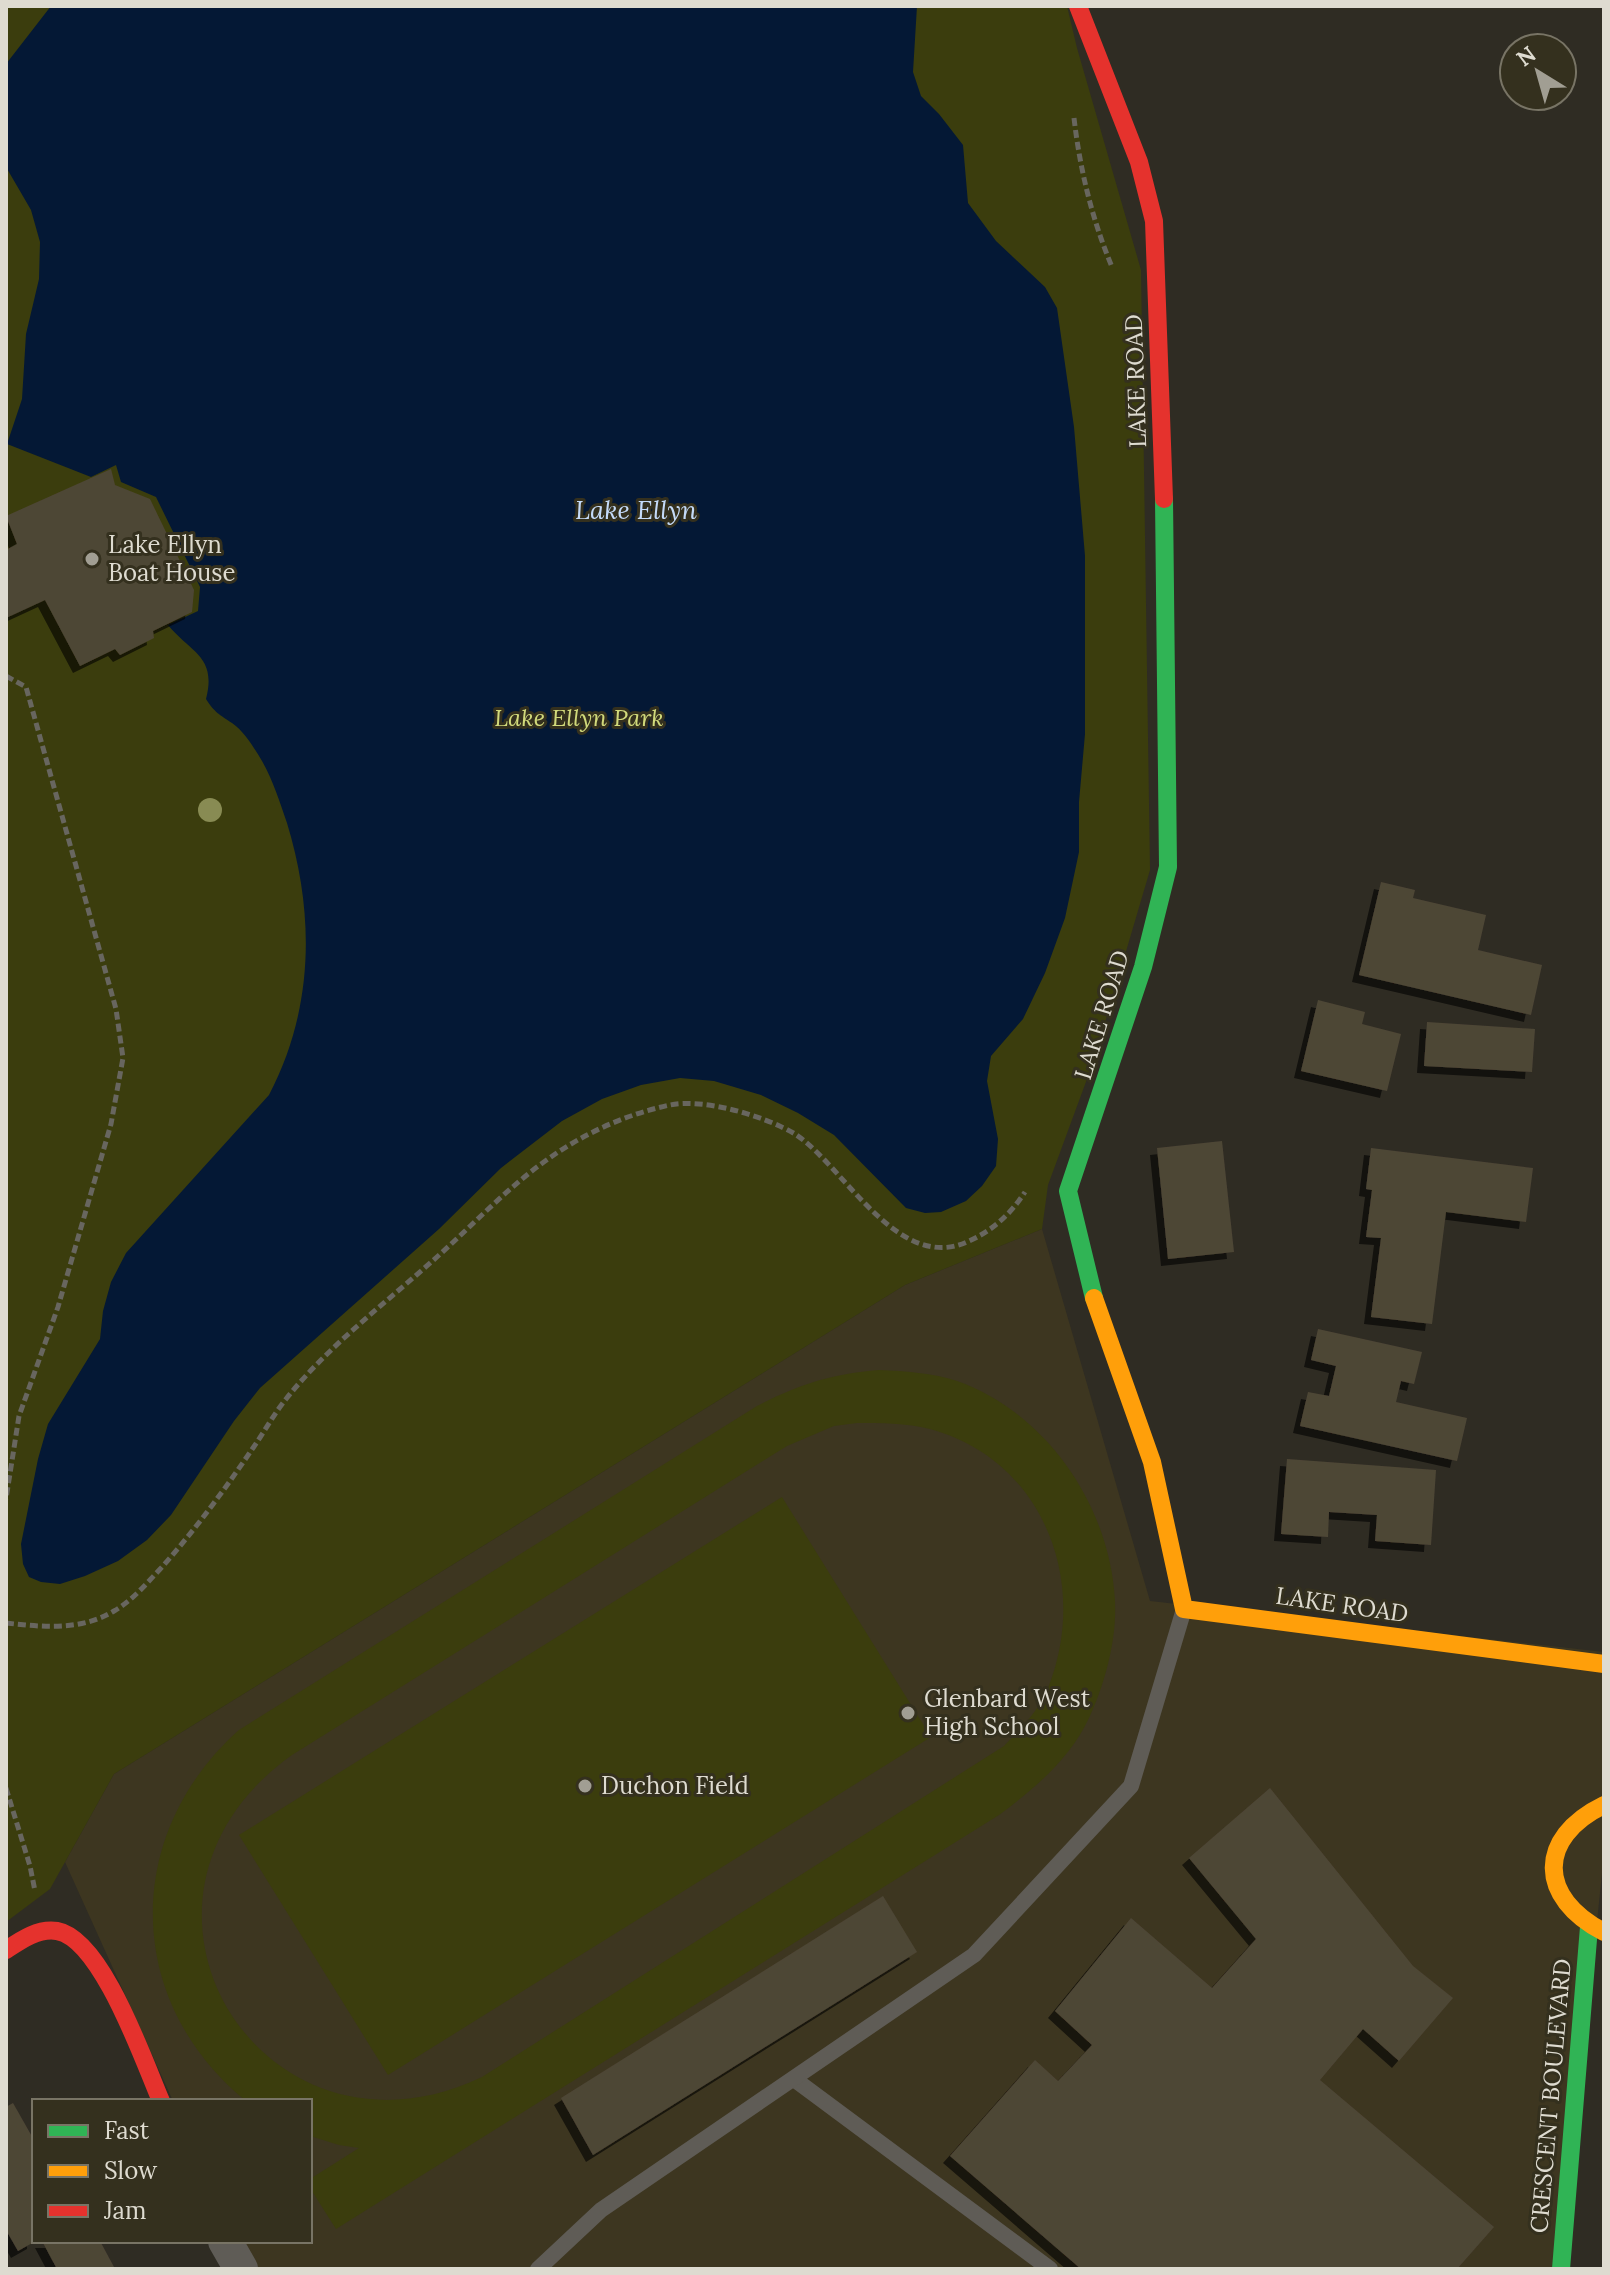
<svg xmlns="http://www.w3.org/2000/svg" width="1610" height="2275" font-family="Lora,serif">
  <defs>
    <filter id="shadow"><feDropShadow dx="-7" dy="7" stdDeviation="0" flood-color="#0009"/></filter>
  </defs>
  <rect width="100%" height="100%" fill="#2f2c23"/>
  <!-- built -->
  <polygon fill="#3d3620" points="1042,1229 1150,1601 1604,1652 1604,1854 1561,2269 251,2269 236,2241 310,2241 310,2101 173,2101 65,1862 114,1774 905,1285"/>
  <!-- green -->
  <g fill="#3b3d0d" fill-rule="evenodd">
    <polygon points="6,6 1067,6 1077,48 1141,270 1150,870 1094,1060 1048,1185 1042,1229 905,1285 114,1774 50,1889 6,1922"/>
    <path d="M879 1370C904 1371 933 1373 957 1381 1047 1413 1110 1506 1115 1601 1117 1639 1105 1684 1089 1718 1070 1759 1034 1789 999 1815L336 2229 310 2188V2179L359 2148 339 2145 310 2136V2101H246C124 2002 122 1834 239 1730L757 1406C800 1384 831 1374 879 1370ZM857 1423C881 1423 906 1423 930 1429 1044 1460 1090 1583 1048 1688 1039 1711 1020 1729 1004 1746L482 2077C262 2182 89 1900 292 1755L787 1446 834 1426Z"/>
    <polygon points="782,1497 931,1737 388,2075 239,1835"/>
  </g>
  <!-- water -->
  <path fill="#041835" d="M51 6H917L913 72 921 96 939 114 963 145 968 203 996 241 1045 287 1057 308 1074 427 1085 556V734L1079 802V852L1065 918 1045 973 1023 1019 991 1056 987 1081 998 1139 996 1166 982 1186 966 1201 941 1212 925 1213 906 1208 834 1135 798 1113 761 1095 714 1081 680 1078 641 1085 602 1099 562 1121 501 1168 439 1229 260 1388 234 1421 171 1515 147 1540 118 1561 85 1576 60 1584 41 1582 29 1577 23 1564 21 1544 38 1459 48 1424 100 1339 103 1311 111 1282 126 1253 269 1095C314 1009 315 915 287 823 280 803 273 780 262 761 254 748 245 732 232 723 219 714 215 713 206 699 217 656 191 653 168 625L198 611 200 587 156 497 121 482 116 465 91 477 7 444 22 399 26 334 39 279 40 242 31 210 6 167V64Z"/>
  <!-- building -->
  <g fill="#4e4636" filter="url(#shadow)">
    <polygon points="111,469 115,485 150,499 194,590 192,612 153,631 154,638 120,655 115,649 80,666 45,600 6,618 6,550 17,544 6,516"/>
    <polygon points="1381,882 1415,890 1413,898 1486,915 1478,950 1542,965 1531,1015 1359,975"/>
    <polygon points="1318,1000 1365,1012 1362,1024 1401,1034 1387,1091 1301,1071"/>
    <polygon points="1427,1022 1535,1029 1532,1072 1424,1066"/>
    <polygon points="1222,1141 1234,1252 1168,1259 1157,1148"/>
    <polygon points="1371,1148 1533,1168 1526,1222 1446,1212 1432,1324 1371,1317 1381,1238 1366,1237 1372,1190 1366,1189"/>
    <polygon points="1318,1329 1422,1352 1414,1384 1401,1381 1396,1402 1467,1418 1457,1461 1300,1426 1308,1392 1329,1396 1336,1366 1311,1360"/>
    <polygon points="1287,1459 1436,1470 1431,1545 1375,1541 1377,1515 1329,1512 1328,1537 1281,1534"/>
    <polygon points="1270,1788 1413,1966 1453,1998 1399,2061 1363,2029 1320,2080 1494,2227 1457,2269 1353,2269 1350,2267 1348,2269 1081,2269 950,2156 1035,2060 1058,2081 1092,2045 1055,2011 1131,1918 1212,1988 1256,1939 1189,1858"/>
    <polygon points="883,1896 917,1952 593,2155 561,2098"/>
    <polygon points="13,2103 34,2140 34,2242 18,2251 6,2230 6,2107"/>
    <polygon points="42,2241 100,2241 114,2267 57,2269"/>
  </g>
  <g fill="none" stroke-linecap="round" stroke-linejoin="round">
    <!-- path -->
    <g stroke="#68665f" stroke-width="5" stroke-dasharray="8 4" stroke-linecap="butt">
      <path d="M1074 118C1080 170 1092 219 1112 267"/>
      <polyline points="6,676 26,687 116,1009 123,1058 111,1124 58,1307 19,1416 6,1499"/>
      <path d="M6 1623C42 1627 81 1631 114 1611 133 1600 147 1583 162 1567 195 1530 225 1489 253 1448 264 1432 274 1414 286 1399 329 1345 387 1302 438 1256 475 1223 510 1185 551 1157 585 1133 627 1114 670 1105 704 1098 765 1116 795 1134 844 1166 897 1273 967 1242 992 1231 1010 1215 1025 1192"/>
      <polyline points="6,1788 30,1866 35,1891"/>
    </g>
    <!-- lane -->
    <g stroke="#5f5c56" stroke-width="16">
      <polyline points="794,2079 1050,2269"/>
      <polyline points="538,2269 601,2210 974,1955 1131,1786 1184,1609"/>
    </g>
    <!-- street -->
    <polyline stroke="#5f5c56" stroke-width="34" points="225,2241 241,2269"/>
    <!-- fast -->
    <g stroke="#30b455" stroke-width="18">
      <polyline points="1094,1298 1068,1191 1143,967 1168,867 1164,499"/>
      <polyline points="1561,2269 1589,1927"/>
    </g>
    <!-- slow -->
    <g stroke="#ff9f0a" stroke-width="18">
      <polyline points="1094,1298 1152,1462 1184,1609 1604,1664"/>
      <path d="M1604 1805C1536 1838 1538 1898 1604 1932"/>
    </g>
    <!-- jam -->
    <g stroke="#e5322d" stroke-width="18">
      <polyline points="1078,6 1139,162 1154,221 1164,499"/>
      <path d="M6 1950C21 1940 38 1928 57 1931 102 1939 144 2062 161 2101"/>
    </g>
  </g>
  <!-- trees -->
  <circle fill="#888b53" cx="210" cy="810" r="12"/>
  <!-- markers -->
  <g fill="#a19e93" stroke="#34301e" stroke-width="3">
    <circle cx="92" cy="559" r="8"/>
    <circle cx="908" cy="1713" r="8"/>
    <circle cx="585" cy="1786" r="8"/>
  </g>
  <g text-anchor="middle" stroke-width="6" stroke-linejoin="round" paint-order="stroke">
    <!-- street labels -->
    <g font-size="24" fill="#dedbd0" stroke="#34301e">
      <text transform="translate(1136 381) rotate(-92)" y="8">LAKE ROAD</text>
      <text transform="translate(1102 1015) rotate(-73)" y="8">LAKE ROAD</text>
      <text transform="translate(1342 1605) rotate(8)" y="8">LAKE ROAD</text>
      <text transform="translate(1551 2096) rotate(-85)" y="8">CRESCENT BOULEVARD</text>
    </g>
    <!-- poi labels -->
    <g font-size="24" fill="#dedbd0" stroke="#34301e" text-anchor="start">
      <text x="108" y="553">Lake Ellyn<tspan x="108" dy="28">Boat House</tspan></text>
      <text x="924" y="1707">Glenbard West<tspan x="924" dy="28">High School</tspan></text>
      <text x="601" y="1794">Duchon Field</text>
    </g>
    <!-- park labels -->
    <g font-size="24" font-style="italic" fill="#d1d97b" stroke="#34301e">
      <text x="579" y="726">Lake Ellyn Park</text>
    </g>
    <!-- water labels -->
    <g font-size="26" font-style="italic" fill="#c4daf8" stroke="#34301e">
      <text x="636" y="519">Lake Ellyn</text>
    </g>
  </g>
  <!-- border -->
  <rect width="1610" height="2275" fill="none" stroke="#dedbd0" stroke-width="16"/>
  <!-- legend -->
  <rect x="32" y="2099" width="280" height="144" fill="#34301e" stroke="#787465" stroke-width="2"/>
  <rect x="48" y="2125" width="40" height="12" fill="#30b455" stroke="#787465" stroke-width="2"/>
  <text x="104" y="2139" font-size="24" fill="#dedbd0">Fast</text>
  <rect x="48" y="2165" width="40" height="12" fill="#ff9f0a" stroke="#787465" stroke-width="2"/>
  <text x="104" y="2179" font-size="24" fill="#dedbd0">Slow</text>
  <rect x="48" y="2205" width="40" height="12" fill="#e5322d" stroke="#787465" stroke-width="2"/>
  <text x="104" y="2219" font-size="24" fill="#dedbd0">Jam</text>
  <!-- north arrow -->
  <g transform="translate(1538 72) rotate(323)"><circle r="38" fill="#34301e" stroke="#787465" stroke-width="2"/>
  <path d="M0-6L14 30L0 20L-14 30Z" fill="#a19e93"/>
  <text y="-12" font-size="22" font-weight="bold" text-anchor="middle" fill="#dedbd0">N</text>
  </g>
</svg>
